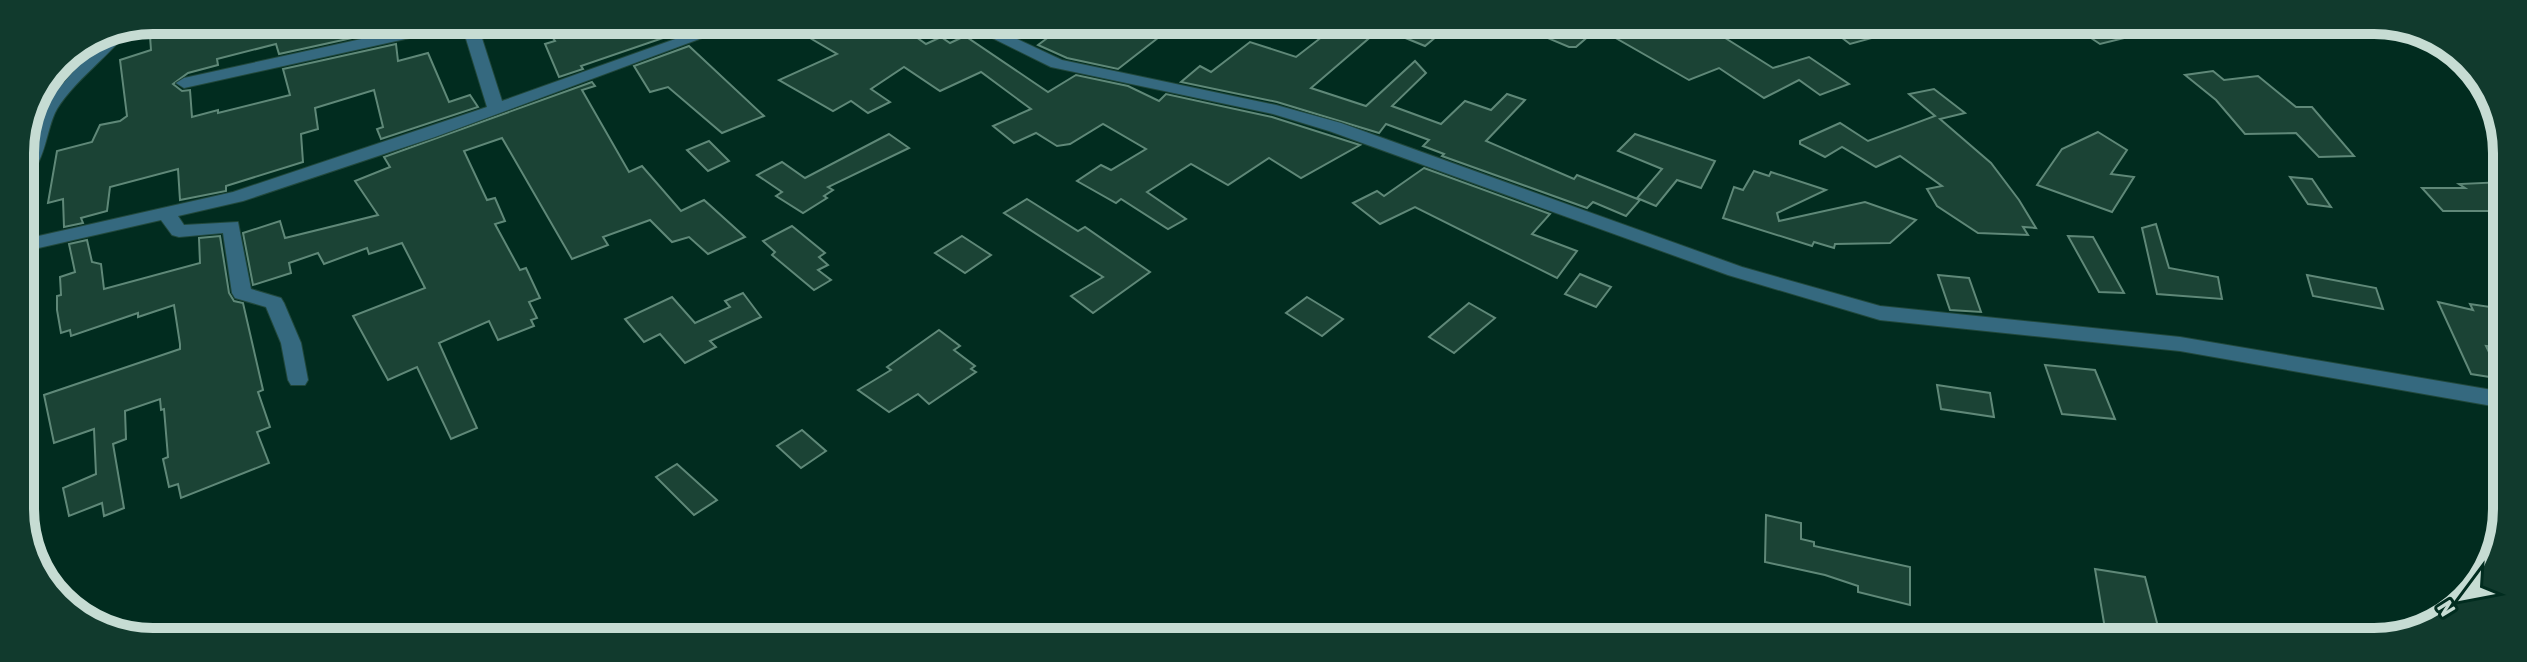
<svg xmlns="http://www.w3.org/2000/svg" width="2527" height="662" font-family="'Asap Condensed',sans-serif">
  <rect width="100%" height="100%" fill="#012c1f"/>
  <!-- building -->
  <g fill="#1b4335" stroke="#5f8878" stroke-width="2">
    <polygon points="1824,24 1900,24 1901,30 1850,44"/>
    <polygon points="2070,24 2108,24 2128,37 2100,44"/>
    <polygon points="1517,25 1749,25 1722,36 1773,68 1809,57 1849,84 1820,95 1799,80 1764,98 1719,68 1689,80 1598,28 1576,47 1569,47"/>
    <polygon points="1336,26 1449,26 1425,46 1381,28 1311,88 1366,106 1415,61 1426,73 1392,106 1441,124 1465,101 1491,110 1507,94 1525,100 1486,141 1574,179 1577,175 1640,200 1626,216 1593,202 1587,208 1442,156 1444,154 1423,146 1429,140 1386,124 1379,133 1277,102 1181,82 1200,66 1211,72 1250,42 1296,57"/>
    <polygon points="902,27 926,44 941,37 950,43 965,36 1048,92 1076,75 1128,86 1159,101 1166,94 1272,117 1360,145 1301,178 1269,158 1228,185 1191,164 1147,192 1186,219 1168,229 1121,199 1116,203 1077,181 1101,165 1111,170 1146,149 1103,124 1070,144 1057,146 1036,133 1014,143 993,126 1031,109 981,72 940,91 904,67 871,89 890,102 868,113 851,101 833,111 779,80 837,54 793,28"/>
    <polygon points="1062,27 1172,27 1118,69 1067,58 1038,45"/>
    <polygon points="692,28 581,66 583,69 559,77 545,44 555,41 547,29"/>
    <polygon points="393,29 279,54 276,44 217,59 218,65 188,73 173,84 182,91 190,90 192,117 218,110 218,113 290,95 283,69 396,44 398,61 428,53 449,102 470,95 478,107 381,139 377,129 383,127 374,90 315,108 318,129 301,134 303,162 226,186 226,191 180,200 178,169 110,187 107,211 81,218 83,223 64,227 63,199 48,203 57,151 92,142 100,125 120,121 127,116 120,60 151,50 150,36 176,30"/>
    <polygon points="689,46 764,116 722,133 668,87 650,92 634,66"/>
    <polygon points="2213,71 2224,80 2258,76 2296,107 2312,107 2354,156 2319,157 2296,133 2245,134 2216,100 2185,75"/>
    <polygon points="592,82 595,86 582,90 629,172 642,166 681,211 704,200 745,237 708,254 689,237 672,242 650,220 603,237 608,245 572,259 502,138 464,151 487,200 495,198 505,221 495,224 520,270 526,268 540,298 529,302 537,318 531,320 534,326 498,340 489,321 439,343 477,428 451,439 417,367 388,380 353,316 425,288 402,243 369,254 367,248 324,264 318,253 289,263 291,273 253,285 243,233 280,221 285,238 378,215 355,181 390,167 384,157"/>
    <polygon points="1934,89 1965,113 1940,119 1991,163 2019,200 2036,228 2023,227 2028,235 1978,233 1937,206 1927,189 1942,186 1900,156 1876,167 1842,147 1825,157 1800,144 1800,141 1840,123 1868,141 1935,116 1909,94"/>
    <polygon points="2098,132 2127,150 2111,174 2134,177 2112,212 2037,185 2062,149"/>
    <polygon points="889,134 909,148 828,187 833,190 824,196 827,198 803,213 776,196 782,192 757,175 782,162 805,178"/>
    <polygon points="1635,134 1715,161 1701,188 1677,180 1656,206 1637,198 1662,169 1618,151"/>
    <polygon points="709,141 729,161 708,171 687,150"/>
    <polygon points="1424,168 1550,214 1532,234 1577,251 1557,278 1415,207 1380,224 1353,203 1377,191 1384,196"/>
    <polygon points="1754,171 1769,176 1771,172 1826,190 1777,213 1779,221 1865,202 1916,220 1890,243 1835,244 1834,248 1814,242 1812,246 1723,218 1734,187 1743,190"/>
    <polygon points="2290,177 2312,179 2331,207 2308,204"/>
    <polygon points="2504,182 2504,211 2443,211 2422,188 2465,188 2459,184"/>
    <polygon points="1027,199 1078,231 1085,227 1150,272 1093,313 1071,296 1103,277 1004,213"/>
    <polygon points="2156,224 2169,268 2218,277 2222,299 2157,294 2142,228"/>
    <polygon points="792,226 825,253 819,257 828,265 818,270 831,280 814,290 772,255 775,252 763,241"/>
    <polygon points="220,236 229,293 234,301 243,303 263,390 258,392 270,427 257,432 269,463 181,498 178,484 169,487 163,459 168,457 164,409 161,410 160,399 125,411 126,439 113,444 124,508 104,516 102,503 69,516 63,488 96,474 94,429 54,443 44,395 180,349 180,344 174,305 138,317 138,313 71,336 70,330 61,333 57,310 57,296 61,295 60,277 75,272 69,244 87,240 92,262 101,264 104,289 200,263 199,238"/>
    <polygon points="962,236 991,255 965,273 935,253"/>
    <polygon points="2068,236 2093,237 2124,293 2099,292"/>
    <polygon points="1580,274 1611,287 1596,307 1565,294"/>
    <polygon points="1938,275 1969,278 1981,312 1950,310"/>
    <polygon points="2307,275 2376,288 2383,309 2313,296"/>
    <polygon points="743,293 761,317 710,341 716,347 685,363 660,334 644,342 625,319 672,297 695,323 730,307 725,301"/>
    <polygon points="1307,297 1343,319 1322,336 1286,313"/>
    <polygon points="2438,302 2473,310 2470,304 2504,309 2504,348 2486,346 2502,379 2471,374"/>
    <polygon points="1469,303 1495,318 1454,353 1429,337"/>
    <polygon points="939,330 960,346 954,350 975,366 971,369 976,372 929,404 918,394 889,412 858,390 891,370 887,367"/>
    <polygon points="2045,365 2095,370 2115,419 2062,414"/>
    <polygon points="1937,385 1990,393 1994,417 1941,409"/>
    <polygon points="802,430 826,451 801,468 777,446"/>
    <polygon points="677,464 717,500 694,515 656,477"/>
    <polygon points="1766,515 1801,523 1801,539 1814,542 1814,546 1910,567 1910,605 1858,592 1858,586 1825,575 1765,562"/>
    <polygon points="2095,569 2145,577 2162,642 2107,641"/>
  </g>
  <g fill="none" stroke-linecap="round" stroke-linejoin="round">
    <defs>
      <g id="minor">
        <polygon points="970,27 991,27 1062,60 1276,105 1341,123 1742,267 1880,306 2180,337 2504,392 2504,408 2180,351 1880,320 1728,275 1329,131 1273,114 1051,67"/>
        <polygon points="706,28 729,28 435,137 243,201 178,216 184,225 238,222 251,289 281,298 284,303 301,343 308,380 305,385 291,385 288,380 281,343 266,307 235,298 232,293 223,233 179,237 172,235 161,220 21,252 21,240 233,192 487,107 463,29 479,29 502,101"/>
        <polygon points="407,29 436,29 428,34 184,88 176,83 184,78"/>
        <path d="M112 30H129C108 57 74 81 57 109 45 129 46 172 20 179 20 129 50 98 81 63L53 72 58 61 96 47Z"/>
      </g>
    </defs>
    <!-- minor casing -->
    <use href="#minor" stroke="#21483c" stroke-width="2"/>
    <!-- minor -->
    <use href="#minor" fill="#35697f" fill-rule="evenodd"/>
  </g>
  <!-- crop -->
  <path d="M0 0H2527V662H0ZM153 34H2374A119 119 0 0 1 2493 153V509A119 119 0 0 1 2374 628H153A119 119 0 0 1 34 509V153A119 119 0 0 1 153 34Z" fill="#113a2d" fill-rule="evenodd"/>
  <path fill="none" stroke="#c6dcd3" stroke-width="10" d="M153 34H2374A119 119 0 0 1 2493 153V509A119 119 0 0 1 2374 628H153A119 119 0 0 1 34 509V153A119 119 0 0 1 153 34Z"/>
  <!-- north arrow -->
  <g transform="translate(2463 598) rotate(238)" stroke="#012c1f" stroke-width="6" paint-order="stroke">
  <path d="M0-6L14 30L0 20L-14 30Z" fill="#c6dcd3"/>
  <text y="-12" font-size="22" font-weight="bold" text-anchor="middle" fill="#c6dcd3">N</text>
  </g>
</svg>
